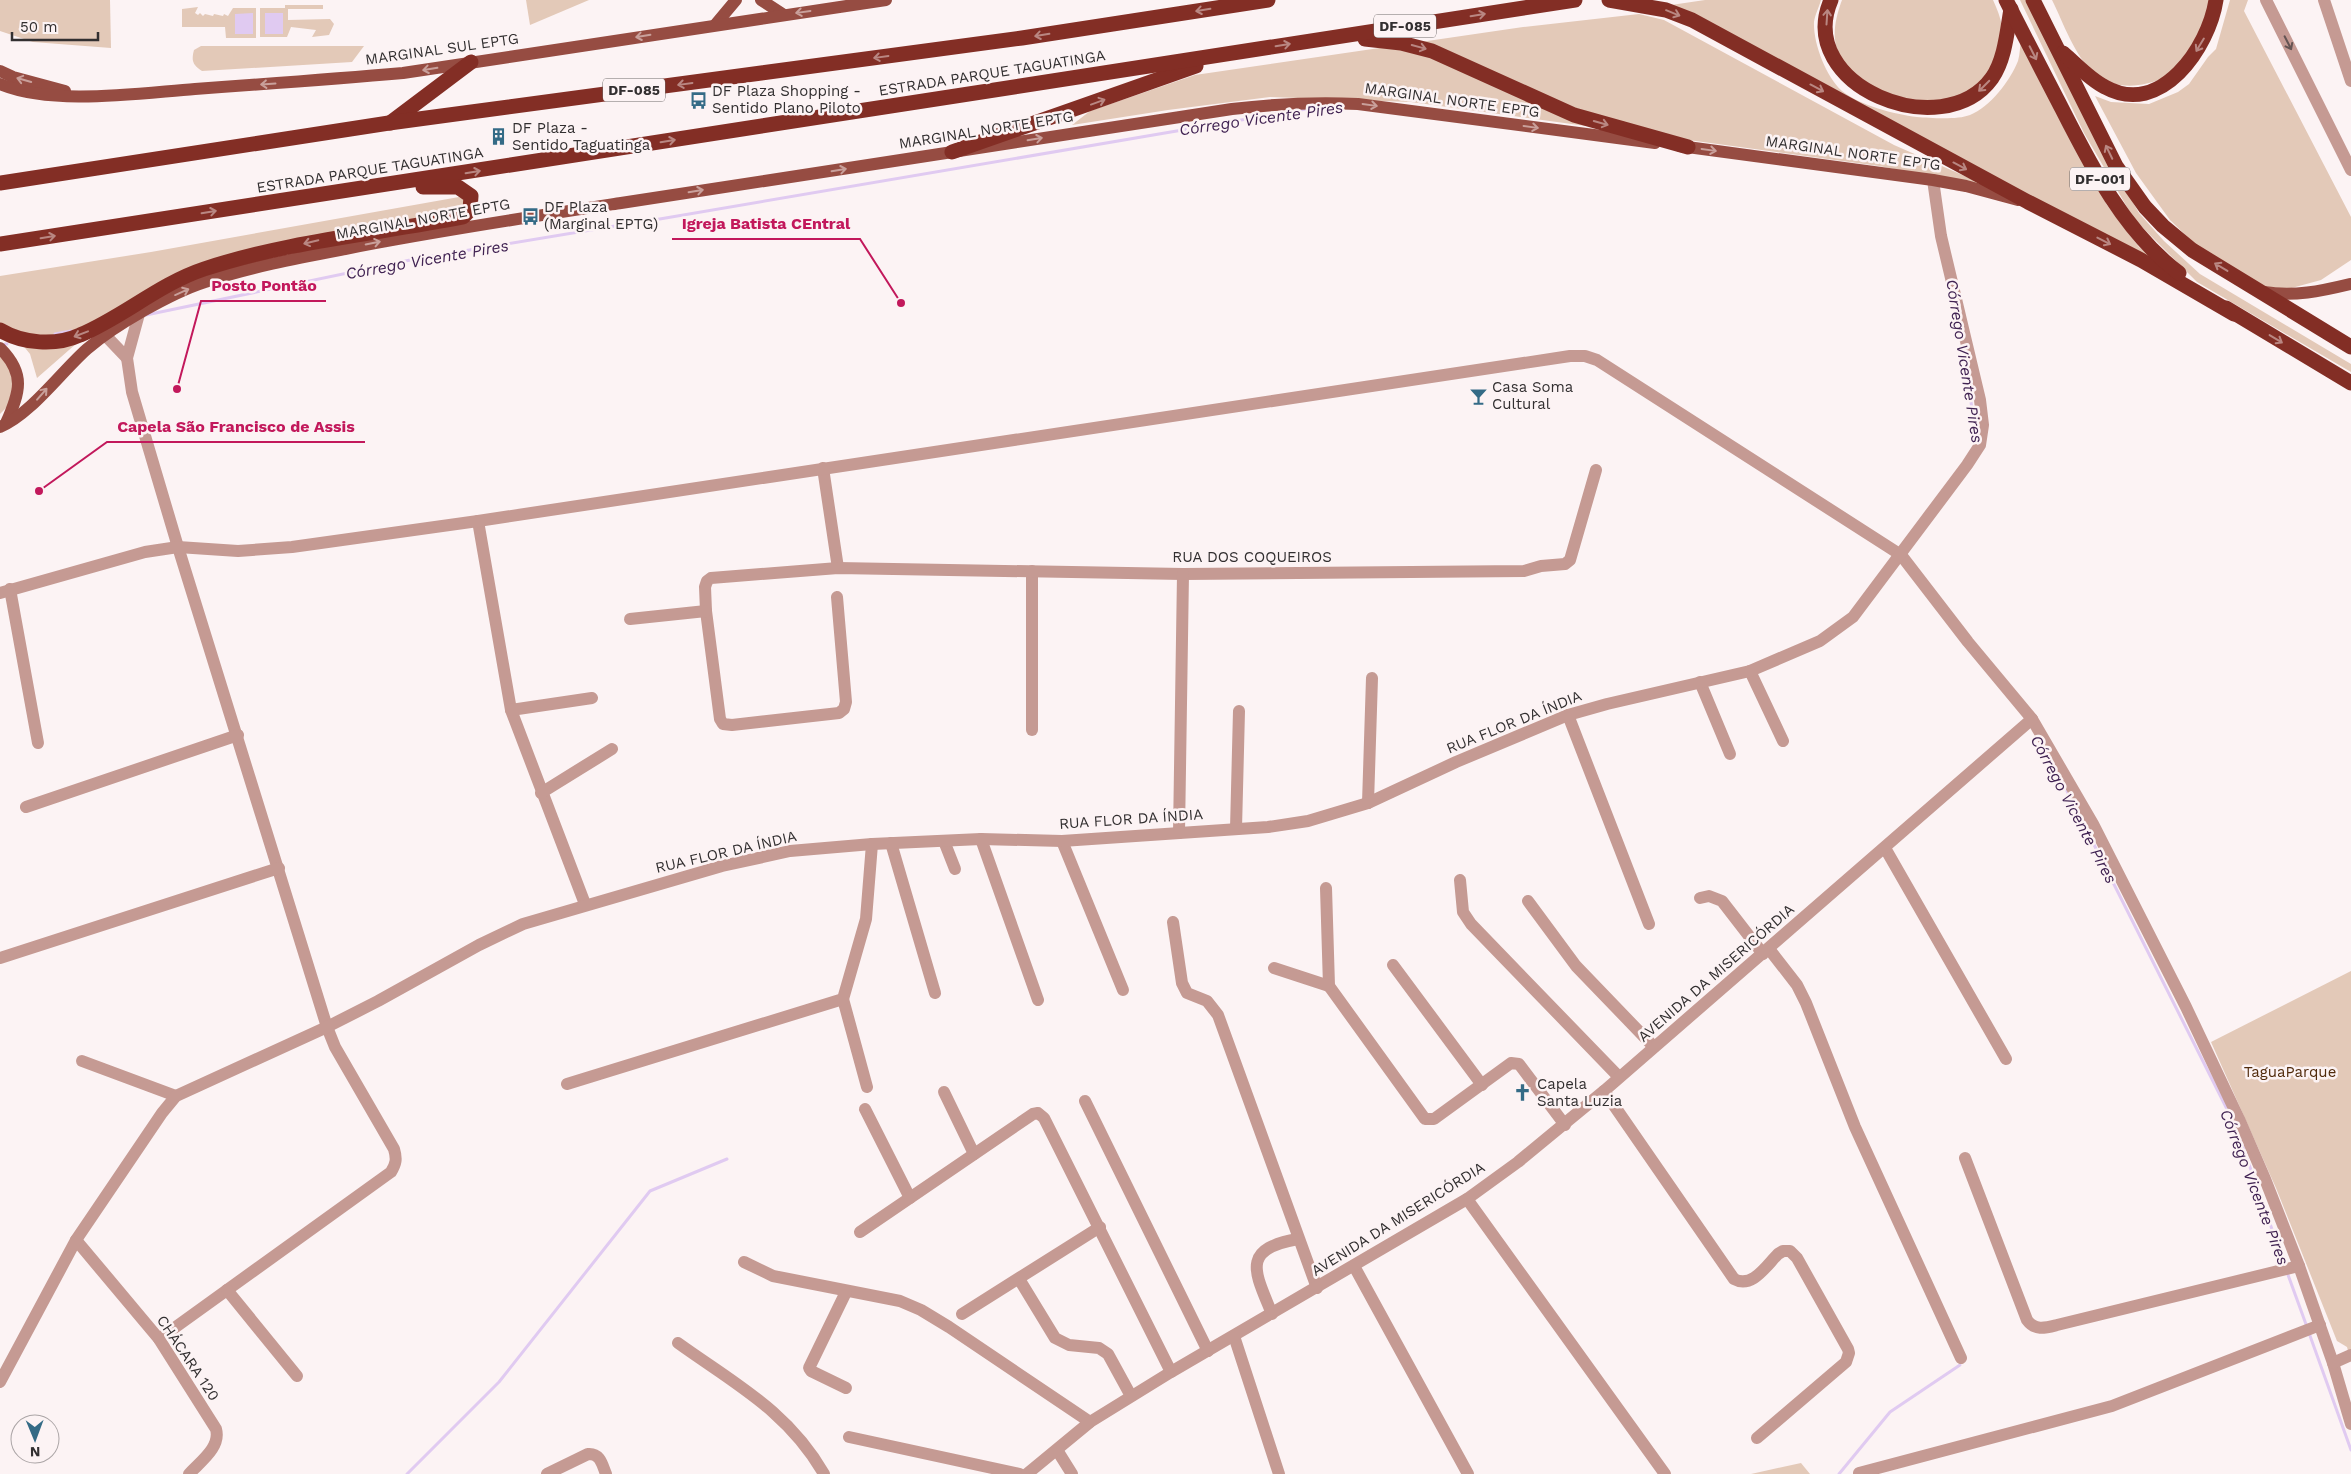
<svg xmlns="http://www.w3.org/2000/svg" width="2351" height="1474" font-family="'Work Sans',sans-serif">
  <rect width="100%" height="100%" fill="#fcf3f4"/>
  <!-- green -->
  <g fill="#e3c9b8">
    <polygon points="0,0 110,0 111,48 33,42 0,31"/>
    <polygon points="526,0 589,0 530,25"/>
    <path d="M1705 0H1821C1819 7 1815 15 1814 22 1813 43 1826 77 1842 91 1861 106 1894 114 1917 117 1931 118 1957 120 1970 115 1990 107 2010 81 2018 61 2020 54 2020 46 2021 39L2107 205 2139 247 2193 287 1671 5Z"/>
    <path d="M1842 0H1993C2005 27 2005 34 1993 61 1990 67 1988 77 1983 81 1948 118 1866 99 1842 59 1830 41 1835 19 1842 0Z"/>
    <polygon points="2020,0 2028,0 2091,130 2139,213 2164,241 2200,274 2351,364 2351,372 2197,282 2134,219 2084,133"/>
    <path d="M2052 0H2214C2208 17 2188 58 2176 71 2173 74 2167 76 2163 78 2141 88 2114 90 2094 73 2074 55 2064 24 2052 0Z"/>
    <polygon points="2230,0 2248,0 2244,11 2351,217 2351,260 2321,280 2288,289 2261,286 2202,251 2170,220 2136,173 2095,96 2111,102 2149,104 2178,92 2189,84 2208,57 2216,49"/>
    <polygon points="285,5 323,5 323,9 288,9 288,20 330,19 334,24 329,35 312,37 316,30 291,27 287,37 260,37 260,8 285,8"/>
    <polygon points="198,7 195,13 198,15 200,13 203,16 205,14 213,16 214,14 223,16 224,14 228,16 233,8 256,8 256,38 226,38 225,27 182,27 182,9"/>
    <polygon points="1639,14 1664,20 1894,145 1992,188 1879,166 1411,102 1270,97 1168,110 1072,125 1090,111 1195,75 1523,27"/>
    <path d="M201 46H364L352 62 202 71C193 65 191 61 194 50Z"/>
    <path d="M459 197 465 199 461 212 362 226 252 251 74 333C41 339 31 336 0 324V276L151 252Z"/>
    <polygon points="21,343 77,343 37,378 30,354"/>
    <polygon points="0,350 14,366 12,402 0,414"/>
    <polygon points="2351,971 2351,1362 2347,1347 2337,1341 2276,1188 2211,1042"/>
    <polygon points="1801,1463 1810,1474 1751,1474"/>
  </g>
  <!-- water -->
  <g fill="#e0caf1">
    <polygon points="253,13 253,34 235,34 235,14"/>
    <rect x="265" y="13" width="18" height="21"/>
  </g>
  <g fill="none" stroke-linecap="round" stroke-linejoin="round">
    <!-- stream -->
    <g stroke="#e0caf1" stroke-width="3">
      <polyline points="648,221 1306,109"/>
      <polyline points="146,315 415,259 621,225"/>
      <polyline points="55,334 71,331"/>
      <polyline points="5,344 7,344"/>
      <polyline points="1965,364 1976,434"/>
      <polyline points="2067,791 2235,1125 2285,1266"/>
      <polyline points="2287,1272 2307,1327"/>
      <polyline points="2309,1333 2351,1450"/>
      <polyline points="407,1474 499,1382 650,1191 727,1159"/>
      <polyline points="1839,1474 1890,1412 1960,1365"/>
    </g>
    <!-- minor -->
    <g stroke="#c59a93" stroke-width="12">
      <polyline points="2266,0 2351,170"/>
      <polyline points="2324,0 2351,81"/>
      <path d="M139 314 127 358 132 392 178 547 327 1027 335 1047 394 1149C397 1159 396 1164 391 1172L159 1339"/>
      <polyline points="106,336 127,358"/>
      <polyline points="823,468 838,568"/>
      <polyline points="478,521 511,710 585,904"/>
      <polyline points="1032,571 1032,730"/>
      <polyline points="10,589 38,743"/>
      <polyline points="0,593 145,552 178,547 238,551 292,547 478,521 1570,356 1585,356 1597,360 1901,555 1968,642 2032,719 2093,824 2186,1007 2239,1119 2265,1179 2299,1266 2333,1363 2351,1424"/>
      <polyline points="837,597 846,702 844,709 839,713 732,725 723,724 720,719 706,611 705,587 707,581 711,578 838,568 1183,574 1524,571 1541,566 1565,564 1570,560 1596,470"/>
      <polyline points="630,619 706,611"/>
      <polyline points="1750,671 1783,741"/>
      <polyline points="1700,682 1730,754"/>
      <polyline points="511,710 592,698"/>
      <polyline points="1568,715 1649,924"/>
      <polyline points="541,793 612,749"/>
      <polyline points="1368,803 1372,678"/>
      <polyline points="26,807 238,735"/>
      <polyline points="1236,829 1239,711"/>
      <polyline points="1179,833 1183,574"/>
      <polyline points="981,839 1038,1000"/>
      <polyline points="944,841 955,869"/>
      <polyline points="1062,841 1123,990"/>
      <polyline points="891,843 935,993"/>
      <polyline points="1885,848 2006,1059"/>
      <polyline points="1460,880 1463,912 1471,924 1619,1077"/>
      <polyline points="1326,888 1329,986 1425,1119 1434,1119 1511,1063 1519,1064 1565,1125"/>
      <polyline points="1700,898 1709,896 1722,901 1763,954"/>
      <polyline points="1528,901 1576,966 1654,1047"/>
      <polyline points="1173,922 1182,983 1187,993 1207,1001 1218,1015 1317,1288"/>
      <polyline points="1769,949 1797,985 1806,1003 1855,1127 1961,1358"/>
      <polyline points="0,958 279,868"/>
      <polyline points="1393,965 1482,1085"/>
      <polyline points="1274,968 1329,986"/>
      <polyline points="843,999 867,1087"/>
      <polyline points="82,1061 176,1096"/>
      <polyline points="567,1084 843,999 866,919 872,844"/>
      <path d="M1604 1091 1734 1279C1752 1289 1766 1266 1778 1254L1783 1251H1790L1797 1258 1848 1349 1849 1353 1846 1362 1757 1438"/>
      <polyline points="944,1092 974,1154"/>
      <polyline points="1085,1101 1208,1351"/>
      <polyline points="865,1109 910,1198"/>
      <path d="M1965 1158 2027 1320C2035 1331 2045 1328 2057 1325L2299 1266"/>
      <polyline points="1467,1199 1665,1474"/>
      <polyline points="860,1232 1033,1114 1038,1113 1044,1118 1171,1372"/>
      <path d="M76 1240 159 1339 216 1429C221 1447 201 1461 189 1474"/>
      <polyline points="744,1262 773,1276 900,1301 921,1310 949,1327 1090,1422"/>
      <polyline points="1354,1266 1468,1474"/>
      <polyline points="1019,1279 1055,1338 1069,1345 1099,1348 1108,1354 1131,1396"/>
      <polyline points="227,1290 297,1376"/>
      <polyline points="962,1314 1100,1227"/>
      <path d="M1272 1314C1255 1272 1240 1249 1298 1239"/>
      <polyline points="1234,1336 1279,1474"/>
      <path d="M678 1343C735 1384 788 1411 824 1474"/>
      <polyline points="2333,1363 2351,1355"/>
      <polyline points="0,1382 76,1240 162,1113 176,1096 327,1027 378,1001 479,945 523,924 722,866 790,851 872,844 981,839 1062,841 1268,827 1308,821 1368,803 1456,762 1568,715 1607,704 1750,671 1820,641 1853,617 1967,465 1980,445 1983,425 1980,400 1941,236 1933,180"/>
      <polyline points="846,1388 811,1371 809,1368 846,1292"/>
      <polyline points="849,1437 1020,1474"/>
      <polyline points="1057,1450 1072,1474"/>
      <polyline points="1859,1473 2112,1406 2320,1325"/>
      <path d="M547 1474 588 1454C600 1453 602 1464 606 1474"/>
      <polyline points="1027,1474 1090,1422 1171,1372 1467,1199 1518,1162 1604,1091 2032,719"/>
    </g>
    <!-- major -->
    <g stroke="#964c42" stroke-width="12">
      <polyline points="761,0 784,15"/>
      <polyline points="715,25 736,0"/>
      <polyline points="0,71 13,77 65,91"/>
      <path d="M0 84C52 106 139 93 195 89 265 84 334 79 403 73L886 0"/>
      <polyline points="1680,146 1933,180 1966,186 2018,200"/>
      <path d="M2264 292C2294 297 2321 291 2350 284"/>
      <path d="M0 348C26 374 20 392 6 423"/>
      <path d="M0 427C31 414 61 372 87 349 115 325 171 293 205 282 250 267 298 258 345 249 436 231 529 217 621 203 825 172 1028 140 1232 109 1274 104 1315 102 1358 104L1655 143"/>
    </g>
    <!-- highway -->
    <g stroke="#832e25" stroke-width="15">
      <polyline points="1609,0 1666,10 1692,20 2028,202 2141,260 2234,314"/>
      <path d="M1831 0C1794 86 1943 146 1992 78 2005 59 2007 32 2011 9"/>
      <path d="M2006 0C2023 34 2041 68 2059 103 2090 164 2123 231 2179 273"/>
      <polyline points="2033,0 2116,166 2145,207 2163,226 2192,250 2351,347"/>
      <polyline points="1365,39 1401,43 1432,51 1574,115 1688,147"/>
      <path d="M2063 53C2076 64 2089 79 2105 87 2161 118 2209 47 2216 0"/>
      <polyline points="390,123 471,62"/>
      <polyline points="952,152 1196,66"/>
      <polyline points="0,183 389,123 1022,38 1268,0"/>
      <polyline points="0,244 1575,0"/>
      <polyline points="2226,308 2351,383"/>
      <path d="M0 330C23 344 56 346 80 335 123 317 159 284 204 269 288 241 376 234 463 217L470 210 471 196 458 187H423"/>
    </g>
  </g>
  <!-- one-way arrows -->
  <defs><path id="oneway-shaft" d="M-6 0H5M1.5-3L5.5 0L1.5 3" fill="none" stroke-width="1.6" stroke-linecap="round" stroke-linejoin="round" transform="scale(1.25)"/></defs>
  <g stroke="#b98782">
    <use href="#oneway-shaft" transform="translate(1203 10) rotate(171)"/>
    <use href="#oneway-shaft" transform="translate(1673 13) rotate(22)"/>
    <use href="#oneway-shaft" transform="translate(1478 15) rotate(-9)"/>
    <use href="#oneway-shaft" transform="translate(1827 17) rotate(-86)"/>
    <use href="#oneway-shaft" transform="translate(1042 35) rotate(171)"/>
    <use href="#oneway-shaft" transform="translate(1283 45) rotate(-9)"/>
    <use href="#oneway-shaft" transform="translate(2200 45) rotate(121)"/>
    <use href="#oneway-shaft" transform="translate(1419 47) rotate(15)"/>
    <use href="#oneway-shaft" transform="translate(2033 53) rotate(63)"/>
    <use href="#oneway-shaft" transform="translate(881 57) rotate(172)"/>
    <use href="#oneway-shaft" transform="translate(685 84) rotate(172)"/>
    <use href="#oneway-shaft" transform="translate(1984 86) rotate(135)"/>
    <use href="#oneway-shaft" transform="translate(1817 88) rotate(28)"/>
    <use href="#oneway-shaft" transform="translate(1098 102) rotate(-20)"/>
    <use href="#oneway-shaft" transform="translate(1601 123) rotate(16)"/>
    <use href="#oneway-shaft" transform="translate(668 141) rotate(-9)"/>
    <use href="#oneway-shaft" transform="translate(2109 152) rotate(-116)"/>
    <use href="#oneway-shaft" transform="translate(1960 166) rotate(28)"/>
    <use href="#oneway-shaft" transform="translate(473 172) rotate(-9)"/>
    <use href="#oneway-shaft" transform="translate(209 212) rotate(-9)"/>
    <use href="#oneway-shaft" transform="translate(48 237) rotate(-9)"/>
    <use href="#oneway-shaft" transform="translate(2104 241) rotate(27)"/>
    <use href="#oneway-shaft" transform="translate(311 242) rotate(167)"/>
    <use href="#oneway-shaft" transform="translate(2221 267) rotate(-149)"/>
    <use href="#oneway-shaft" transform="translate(81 334) rotate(159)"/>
    <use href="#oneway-shaft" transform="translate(2276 339) rotate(31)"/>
  </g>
  <g stroke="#c9a09b">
    <use href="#oneway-shaft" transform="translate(803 12) rotate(172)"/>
    <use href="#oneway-shaft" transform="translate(643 36) rotate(171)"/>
    <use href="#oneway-shaft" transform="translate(430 69) rotate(171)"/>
    <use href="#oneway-shaft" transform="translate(24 80) rotate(-164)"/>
    <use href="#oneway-shaft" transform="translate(268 84) rotate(176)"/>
    <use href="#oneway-shaft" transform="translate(1370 105) rotate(8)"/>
    <use href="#oneway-shaft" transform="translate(1531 127) rotate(8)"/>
    <use href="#oneway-shaft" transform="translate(1035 139) rotate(-9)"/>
    <use href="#oneway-shaft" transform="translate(1709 150) rotate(8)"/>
    <use href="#oneway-shaft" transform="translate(839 170) rotate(-9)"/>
    <use href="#oneway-shaft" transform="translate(696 191) rotate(-9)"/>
    <use href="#oneway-shaft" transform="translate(373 243) rotate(-11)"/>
    <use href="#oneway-shaft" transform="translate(182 292) rotate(-24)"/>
    <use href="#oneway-shaft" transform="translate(42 394) rotate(-49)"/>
  </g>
  <use stroke="#655453" href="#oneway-shaft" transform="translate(2288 43) rotate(63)"/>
  <!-- icons -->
  <defs>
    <symbol id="bus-bare" viewBox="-9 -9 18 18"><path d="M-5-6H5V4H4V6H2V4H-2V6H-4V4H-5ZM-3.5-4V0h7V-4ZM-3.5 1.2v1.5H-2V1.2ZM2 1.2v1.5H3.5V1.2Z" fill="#346b86" stroke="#fcf3f4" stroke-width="2.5" paint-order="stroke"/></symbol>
    <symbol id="building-bare" viewBox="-9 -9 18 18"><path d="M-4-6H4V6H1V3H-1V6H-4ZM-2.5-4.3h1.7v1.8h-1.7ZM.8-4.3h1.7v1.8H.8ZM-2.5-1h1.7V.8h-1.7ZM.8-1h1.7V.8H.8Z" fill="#346b86" stroke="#fcf3f4" stroke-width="2.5" paint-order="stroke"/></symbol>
    <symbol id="bar-bare" viewBox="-9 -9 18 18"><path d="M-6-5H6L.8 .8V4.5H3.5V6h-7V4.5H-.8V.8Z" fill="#346b86" stroke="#fcf3f4" stroke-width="2.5" paint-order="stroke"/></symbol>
    <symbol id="church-bare" viewBox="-9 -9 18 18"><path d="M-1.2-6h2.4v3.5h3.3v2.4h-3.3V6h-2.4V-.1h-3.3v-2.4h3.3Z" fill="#346b86" stroke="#fcf3f4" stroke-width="2.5" paint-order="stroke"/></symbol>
  </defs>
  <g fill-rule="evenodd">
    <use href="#bus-bare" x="686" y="88" width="25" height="25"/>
    <use href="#building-bare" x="486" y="124" width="25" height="25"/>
    <use href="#bus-bare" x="518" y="204" width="25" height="25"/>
    <use href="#bar-bare" x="1466" y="384" width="25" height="25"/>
    <use href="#church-bare" x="1510" y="1080" width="25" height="25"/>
  </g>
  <g text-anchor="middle" stroke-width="5" stroke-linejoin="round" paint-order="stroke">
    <!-- shield labels -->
    <g fill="#fcf3f4" stroke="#6f6a6b" stroke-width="1">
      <rect x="1374" y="14.5" width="62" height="23" rx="4"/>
      <rect x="603" y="78.5" width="62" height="23" rx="4"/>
      <rect x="2070" y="167.5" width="60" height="23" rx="4"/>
    </g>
    <g font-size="14" font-weight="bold" fill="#322f30">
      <text x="1405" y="31">DF-085</text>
      <text x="634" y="95">DF-085</text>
      <text x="2100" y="184">DF-001</text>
    </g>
    <!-- street labels -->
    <g font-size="15" fill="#322f30" stroke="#fcf3f4">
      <text transform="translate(442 49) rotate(-8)" y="5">MARGINAL SUL EPTG</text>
      <text transform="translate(992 73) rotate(-9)" y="5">ESTRADA PARQUE TAGUATINGA</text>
      <text transform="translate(1452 100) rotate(8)" y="5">MARGINAL NORTE EPTG</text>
      <text transform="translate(986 130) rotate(-9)" y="5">MARGINAL NORTE EPTG</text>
      <text transform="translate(1853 153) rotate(8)" y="5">MARGINAL NORTE EPTG</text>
      <text transform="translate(370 170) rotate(-9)" y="5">ESTRADA PARQUE TAGUATINGA</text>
      <text transform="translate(423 219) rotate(-10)" y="5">MARGINAL NORTE EPTG</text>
      <text x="1252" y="562">RUA DOS COQUEIROS</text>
      <text transform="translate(1514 722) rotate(-22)" y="5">RUA FLOR DA ÍNDIA</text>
      <text transform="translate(1131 819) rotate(-4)" y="5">RUA FLOR DA ÍNDIA</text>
      <text transform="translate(726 852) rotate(-13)" y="5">RUA FLOR DA ÍNDIA</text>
      <text transform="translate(1716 973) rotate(-41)" y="5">AVENIDA DA MISERICÓRDIA</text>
      <text transform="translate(1398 1219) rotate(-32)" y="5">AVENIDA DA MISERICÓRDIA</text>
      <text transform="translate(188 1358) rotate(56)" y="5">CHÁCARA 120</text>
    </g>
    <!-- poi labels -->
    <g font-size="15" fill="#322f30" stroke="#fcf3f4" text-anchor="start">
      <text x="712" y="96">DF Plaza Shopping -<tspan x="712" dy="17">Sentido Plano Piloto</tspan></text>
      <text x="512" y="133">DF Plaza -<tspan x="512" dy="17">Sentido Taguatinga</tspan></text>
      <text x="544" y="212">DF Plaza<tspan x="544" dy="17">(Marginal EPTG)</tspan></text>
      <text x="1492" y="392">Casa Soma<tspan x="1492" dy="17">Cultural</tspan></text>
      <text x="1537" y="1089">Capela<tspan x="1537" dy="17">Santa Luzia</tspan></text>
    </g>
    <!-- park labels -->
    <g font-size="15" fill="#512b0c" stroke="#fcf3f4">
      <text x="2290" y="1077">TaguaParque</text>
    </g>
    <!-- water labels -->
    <g font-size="16" font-style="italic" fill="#402252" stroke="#fcf3f4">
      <text transform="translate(1261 118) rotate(-8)" y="6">Córrego Vicente Pires</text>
      <text transform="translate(427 259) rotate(-10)" y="6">Córrego Vicente Pires</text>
      <text transform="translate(1965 361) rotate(81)" y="6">Córrego Vicente Pires</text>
      <text transform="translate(2074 809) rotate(62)" y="6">Córrego Vicente Pires</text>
      <text transform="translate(2255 1187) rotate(69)" y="6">Córrego Vicente Pires</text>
    </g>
  </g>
  <!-- callouts -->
  <path fill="none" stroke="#c2185b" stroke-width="2" d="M901 303L860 239H672M177 389L201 301H326M39 491L107 442H365"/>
  <g fill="#c2185b" stroke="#fcf3f4" stroke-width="2">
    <circle cx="901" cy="303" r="5"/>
    <circle cx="177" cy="389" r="5"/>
    <circle cx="39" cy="491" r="5"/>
  </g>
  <g font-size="16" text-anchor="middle" font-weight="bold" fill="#c2185b" stroke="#fcf3f4" stroke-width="5" stroke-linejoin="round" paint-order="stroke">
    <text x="766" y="229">Igreja Batista CEntral</text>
    <text x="264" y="291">Posto Pontão</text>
    <text x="236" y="432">Capela São Francisco de Assis</text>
  </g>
  <!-- north arrow -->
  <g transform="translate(35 1439) rotate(179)"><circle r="24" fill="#fcf3f4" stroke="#aba5a6"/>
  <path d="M0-4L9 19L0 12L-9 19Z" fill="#346b86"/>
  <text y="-8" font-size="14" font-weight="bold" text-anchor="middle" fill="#322f30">N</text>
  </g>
  <!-- scale -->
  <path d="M12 32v8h86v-8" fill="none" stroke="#322f30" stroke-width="2.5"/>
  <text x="20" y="32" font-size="15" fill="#322f30" stroke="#fcf3f4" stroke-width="4" paint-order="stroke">50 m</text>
</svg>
